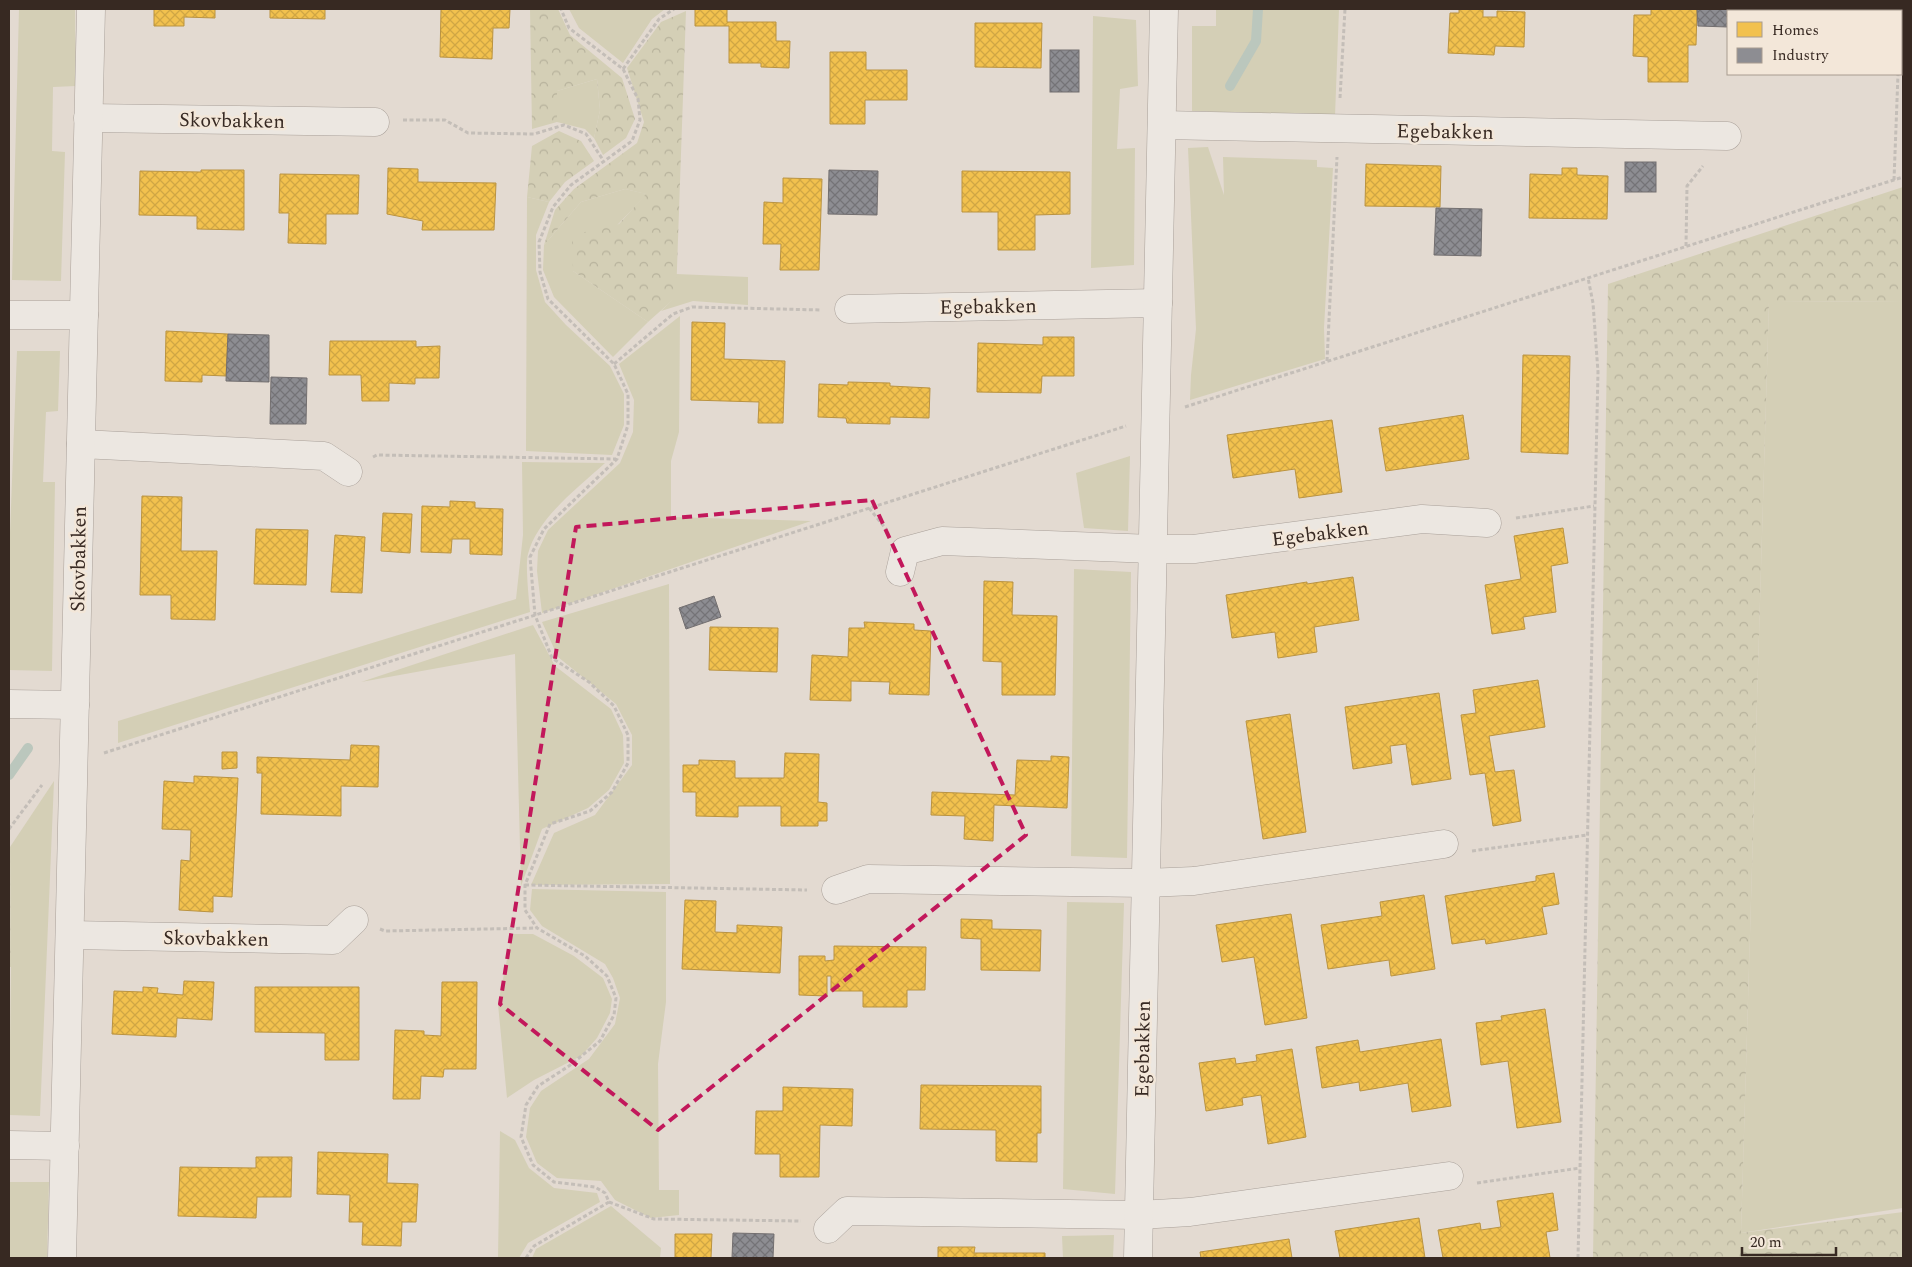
<svg xmlns="http://www.w3.org/2000/svg" width="1912" height="1267" font-family="Spectral,serif">
  <defs>
    <pattern id="forest-crowns" width="20" height="18" patternUnits="userSpaceOnUse" patternTransform="scale(1.25)"><rect width="20" height="18" fill="#d4cfb6"/><path d="M2 6a3 3 0 1 1 6 0M12 15a3 3 0 1 1 6 0" fill="none" stroke="#b7b29c"/></pattern>
    <pattern id="homes-cross-hatch" width="8" height="8" patternUnits="userSpaceOnUse" patternTransform="scale(1.25)"><rect width="8" height="8" fill="#f2c14e"/><path d="M0 0l8 8M0 8l8-8" fill="none" stroke="#d0a644"/></pattern>
    <pattern id="industry-cross-hatch" width="8" height="8" patternUnits="userSpaceOnUse" patternTransform="scale(1.25)"><rect width="8" height="8" fill="#8d8d92"/><path d="M0 0l8 8M0 8l8-8" fill="none" stroke="#747377"/></pattern>
  </defs>
  <rect width="100%" height="100%" fill="#e3dad1"/>
  <!-- green -->
  <g fill="#d4cfb6">
    <polygon points="19,9 75,9 76,86 53,87 52,151 65,152 61,281 12,280"/>
    <polygon points="569,9 665,9 652,19 623,63 579,28"/>
    <polygon points="1216,9 1339,9 1335,116 1192,111 1192,26 1216,26"/>
    <polygon points="1093,16 1136,20 1138,86 1120,89 1117,149 1135,148 1134,265 1091,268"/>
    <polygon points="597,79 600,110 594,138 585,129 557,122 557,91"/>
    <polygon points="1208,147 1224,195 1223,157 1317,160 1317,167 1333,168 1324,328 1325,359 1190,400 1191,375 1196,329 1188,148"/>
    <polygon points="625,189 647,194 573,271 648,322 613,357 554,297 543,270 544,245 581,202"/>
    <polygon points="527,197 549,202 536,235 536,270 545,302 566,325 610,366 624,394 624,425 612,455 526,451"/>
    <polygon points="676,274 748,277 748,305 693,301 661,311 675,297"/>
    <polygon points="1903,301 1903,1208 1741,1233 1769,302"/>
    <polygon points="680,316 679,432 671,461 671,517 811,521 542,613 537,571 538,551 548,530 620,463 633,432 634,400 619,364"/>
    <polygon points="17,351 60,351 58,411 46,412 43,482 55,482 52,671 9,670 9,559"/>
    <polygon points="1130,456 1128,531 1084,528 1076,473"/>
    <path d="M522 462 605 463C579 487 537 518 528 554 525 564 529 599 530 612L118 743V721L516 599 523 535Z"/>
    <polygon points="1074,569 1131,572 1127,858 1071,856"/>
    <polygon points="669,584 670,884 531,885 554,833 595,815 632,765 632,735 616,704 558,657 542,622"/>
    <polygon points="533,625 555,666 611,709 623,735 624,763 609,790 588,808 542,829 521,886 515,654 361,682"/>
    <polygon points="54,781 40,1116 9,1115 11,967 10,847"/>
    <polygon points="532,889 666,892 666,1002 658,1064 659,1190 679,1190 679,1215 651,1218 615,1200 601,1181 557,1178 537,1163 526,1137 530,1108 541,1091 589,1059 615,1024 620,998 613,978 605,964 542,926 530,910"/>
    <polygon points="1067,902 1124,903 1115,1194 1063,1189"/>
    <polygon points="512,934 533,934 574,956 603,978 612,999 610,1013 597,1038 581,1056 534,1080 507,1098 498,1004"/>
    <polygon points="500,1131 515,1140 529,1168 554,1188 597,1193 600,1202 528,1243 519,1258 498,1258"/>
    <polygon points="9,1182 49,1182 47,1258 9,1258"/>
    <polygon points="611,1206 661,1248 660,1258 532,1258 536,1249"/>
    <polygon points="1114,1235 1113,1258 1063,1258 1062,1236"/>
  </g>
  <!-- forest -->
  <g fill="url(#forest-crowns)">
    <polygon points="530,9 558,9 570,35 622,78 635,119 626,138 603,155 594,138 600,110 597,79 557,91 557,122 532,129"/>
    <polygon points="686,11 676,297 648,322 573,271 572,235 619,224 646,194 625,189 581,202 544,245 555,210 574,189 637,143 644,122 627,68 661,22"/>
    <polygon points="559,131 581,141 594,161 565,182 549,202 527,197 532,146"/>
    <polygon points="1903,187 1903,301 1769,302 1741,1233 1903,1212 1903,1258 1593,1258 1608,284"/>
    <polygon points="10,847 11,967 9,967"/>
  </g>
  <!-- homes -->
  <g fill="url(#homes-cross-hatch)" stroke="#ba9341">
    <polygon points="154,9 215,9 215,18 184,17 184,26 154,26"/>
    <polygon points="270,9 325,9 325,19 270,18"/>
    <polygon points="441,9 510,9 509,28 493,28 492,59 440,57"/>
    <polygon points="695,9 727,9 727,22 776,22 776,41 790,41 789,68 761,67 761,63 729,63 729,26 695,26"/>
    <polygon points="1459,9 1483,9 1483,17 1497,17 1497,11 1525,12 1524,47 1495,46 1494,55 1448,53 1450,13 1459,13"/>
    <polygon points="1651,9 1697,9 1696,45 1688,45 1688,82 1648,82 1648,57 1633,56 1634,15 1651,15"/>
    <polygon points="1794,9 1860,9 1859,11 1794,11"/>
    <polygon points="975,23 1042,23 1041,68 975,67"/>
    <polygon points="830,52 866,52 866,70 907,70 907,100 865,100 865,124 830,124"/>
    <polygon points="1366,164 1441,166 1440,207 1365,206"/>
    <polygon points="388,168 418,169 418,182 496,183 494,230 422,230 423,221 387,214"/>
    <polygon points="1562,168 1577,168 1577,175 1608,176 1607,219 1529,218 1530,174 1562,175"/>
    <polygon points="201,170 244,170 244,230 197,229 197,216 139,215 140,171 201,172"/>
    <polygon points="962,171 1070,172 1070,214 1035,215 1035,250 998,250 998,212 962,212"/>
    <polygon points="280,174 359,175 358,214 326,214 326,244 288,243 289,213 279,213"/>
    <polygon points="783,178 822,179 819,270 780,270 781,244 763,244 764,202 783,203"/>
    <polygon points="692,322 725,323 724,359 785,361 783,423 758,423 759,402 691,400"/>
    <polygon points="166,331 228,334 226,376 202,375 202,382 165,381"/>
    <polygon points="1043,337 1074,337 1074,376 1042,376 1041,393 977,392 978,343 1043,345"/>
    <polygon points="330,341 416,341 416,347 440,346 439,378 415,378 415,384 389,383 389,401 362,401 361,375 329,375"/>
    <polygon points="1523,355 1570,356 1568,454 1521,452"/>
    <polygon points="848,382 890,383 890,386 930,388 929,418 890,417 890,424 847,423 846,418 818,417 819,384 848,385"/>
    <polygon points="1463,415 1469,459 1386,471 1379,428"/>
    <polygon points="1332,420 1342,492 1299,498 1295,469 1233,478 1227,435"/>
    <polygon points="142,496 182,497 181,551 217,551 215,620 171,619 171,595 140,595"/>
    <polygon points="450,501 475,502 475,508 503,509 502,555 470,554 470,539 452,539 451,553 421,552 422,506 450,507"/>
    <polygon points="383,513 412,514 410,553 381,551"/>
    <polygon points="1563,528 1568,563 1551,566 1556,612 1523,617 1525,629 1492,634 1485,585 1521,579 1514,536"/>
    <polygon points="256,529 308,530 306,585 254,584"/>
    <polygon points="335,535 365,537 362,593 331,592"/>
    <polygon points="1353,577 1359,620 1314,627 1317,652 1278,658 1275,632 1232,638 1226,595 1307,582 1307,584"/>
    <polygon points="984,581 1013,582 1012,615 1057,616 1055,695 1002,695 1002,662 983,661"/>
    <polygon points="864,622 914,624 914,630 931,631 929,695 889,694 890,682 851,681 851,701 810,700 812,655 848,657 849,628 865,628"/>
    <polygon points="710,627 778,628 777,672 709,670"/>
    <polygon points="1538,680 1545,727 1489,736 1495,772 1514,770 1521,821 1493,826 1485,773 1470,775 1461,715 1476,713 1473,690"/>
    <polygon points="1439,693 1451,779 1412,785 1406,744 1390,746 1392,763 1353,769 1345,707"/>
    <polygon points="1290,714 1306,832 1263,839 1246,721"/>
    <polygon points="351,745 379,746 378,787 341,786 341,816 261,814 262,773 257,773 257,757 350,760"/>
    <polygon points="222,752 237,752 237,768 222,769"/>
    <polygon points="785,753 819,754 818,802 827,803 827,821 818,821 818,826 781,826 781,806 738,806 738,817 696,816 696,792 683,792 683,765 699,765 699,760 735,761 735,778 784,778"/>
    <polygon points="1051,756 1069,757 1067,808 994,805 993,841 964,839 965,816 931,815 932,792 1015,795 1017,760 1051,761"/>
    <polygon points="194,776 238,778 232,897 213,896 213,912 179,910 181,860 190,861 191,830 162,829 164,781 194,783"/>
    <polygon points="1554,873 1559,904 1542,907 1547,934 1486,944 1485,939 1452,944 1445,896 1536,881 1536,876"/>
    <polygon points="1424,895 1435,969 1391,976 1389,960 1328,969 1321,925 1382,916 1380,902"/>
    <polygon points="685,900 716,901 715,932 737,933 737,925 782,927 780,973 682,969"/>
    <polygon points="1291,914 1307,1018 1265,1025 1254,957 1222,962 1216,925"/>
    <polygon points="961,919 992,920 992,929 1041,930 1040,971 981,970 981,939 961,938"/>
    <polygon points="834,946 926,947 925,990 907,990 907,1007 863,1007 863,991 831,991 831,976 827,976 827,996 799,995 799,956 825,956 825,961 834,960"/>
    <polygon points="184,981 214,982 212,1020 177,1018 176,1037 112,1034 114,991 143,992 143,987 158,988 157,993 183,995"/>
    <polygon points="442,982 477,982 476,1069 444,1069 443,1077 421,1076 420,1099 393,1099 395,1030 424,1031 424,1035 441,1036"/>
    <polygon points="255,987 359,987 359,1060 325,1060 325,1033 255,1032"/>
    <polygon points="1545,1009 1561,1122 1517,1128 1508,1061 1481,1065 1476,1023 1502,1020 1501,1016"/>
    <polygon points="1441,1039 1451,1106 1412,1112 1408,1083 1360,1091 1359,1082 1322,1088 1316,1047 1358,1040 1360,1052"/>
    <polygon points="1292,1049 1306,1137 1268,1144 1261,1095 1242,1098 1243,1105 1206,1111 1199,1063 1235,1058 1236,1064 1257,1061 1256,1055"/>
    <polygon points="921,1085 1041,1086 1041,1133 1037,1133 1037,1162 996,1161 996,1130 920,1129"/>
    <polygon points="783,1087 853,1089 852,1126 820,1125 819,1177 780,1177 780,1154 755,1154 756,1111 783,1111"/>
    <polygon points="318,1152 388,1154 387,1183 418,1184 416,1222 402,1222 401,1246 362,1245 363,1222 349,1222 350,1195 317,1194"/>
    <polygon points="256,1157 292,1157 291,1197 257,1197 256,1218 178,1216 180,1167 256,1168"/>
    <polygon points="1553,1193 1558,1230 1546,1232 1550,1258 1443,1258 1438,1230 1480,1223 1481,1230 1501,1227 1497,1201"/>
    <polygon points="1419,1218 1425,1258 1340,1258 1335,1231"/>
    <polygon points="675,1234 712,1234 711,1258 675,1258"/>
    <polygon points="1289,1239 1292,1258 1201,1258 1200,1252"/>
    <polygon points="938,1247 975,1247 974,1253 1045,1253 1045,1258 938,1258"/>
  </g>
  <!-- industry -->
  <g fill="url(#industry-cross-hatch)" stroke="#736f70">
    <polygon points="1697,9 1735,9 1735,11 1728,11 1728,27 1698,26"/>
    <rect x="1050" y="50" width="29" height="42"/>
    <rect x="1625" y="162" width="31" height="30"/>
    <polygon points="829,170 878,171 877,215 828,214"/>
    <polygon points="1436,208 1482,209 1481,256 1434,255"/>
    <polygon points="228,334 269,335 269,382 226,381"/>
    <polygon points="271,377 307,378 306,424 270,424"/>
    <polygon points="714,596 721,617 686,629 679,608"/>
    <polygon points="733,1233 774,1234 773,1258 732,1258"/>
  </g>
  <g fill="none" stroke-linecap="round" stroke-linejoin="round">
    <!-- stream -->
    <g stroke="#bbc7bd" stroke-width="10">
      <polyline points="1230,86 1256,41 1258,9"/>
      <polyline points="9,775 28,748"/>
    </g>
    <defs>
      <g id="minor">
        <polyline points="88,118 375,122"/>
        <polyline points="1162,125 1727,136"/>
        <polyline points="849,309 1158,303"/>
        <polyline points="9,315 84,315"/>
        <polyline points="81,444 324,456 348,472"/>
        <polyline points="900,572 905,551 942,541 1153,549 1194,549 1422,519 1487,523"/>
        <polyline points="9,704 75,705"/>
        <polyline points="836,890 868,879 1146,883 1194,881 1444,844"/>
        <polyline points="70,935 333,940 354,920"/>
        <polyline points="9,1145 65,1146"/>
        <polyline points="828,1229 847,1211 1139,1215 1190,1212 1449,1176"/>
        <polyline points="62,1258 91,9"/>
        <polyline points="1138,1258 1164,9"/>
      </g>
    </defs>
    <!-- minor casing -->
    <use href="#minor" stroke="#a9a099" stroke-width="29"/>
    <!-- path -->
    <g stroke="#c4beb8" stroke-width="3" stroke-dasharray="4 2.5" stroke-linecap="butt">
      <polyline points="1900,11 1900,9"/>
      <polyline points="623,69 659,19 674,9"/>
      <polyline points="1340,98 1345,9"/>
      <polyline points="403,120 445,120 468,133 534,134 564,125 586,134 603,160"/>
      <polyline points="1894,180 1898,74"/>
      <polyline points="1686,246 1687,186 1703,166"/>
      <polyline points="1327,361 1337,157"/>
      <polyline points="614,364 673,314 692,307 821,310"/>
      <polyline points="1185,407 1903,177"/>
      <polyline points="373,457 377,455 616,459"/>
      <polyline points="869,508 886,529"/>
      <polyline points="1516,518 1594,506"/>
      <polyline points="104,753 1126,426"/>
      <polyline points="9,829 42,785"/>
      <polyline points="1472,851 1587,835"/>
      <polyline points="525,885 807,890"/>
      <polyline points="380,929 385,931 536,928"/>
      <polyline points="1477,1183 1580,1168"/>
      <polyline points="609,1202 654,1219 801,1221"/>
      <polyline points="526,1258 534,1246 609,1202 605,1193 595,1187 554,1182 533,1165 521,1137 526,1105 538,1086 569,1066 600,1041 614,1015 616,998 607,976 585,956 537,928 525,910 525,885 550,824 590,811 612,792 628,763 628,735 614,706 589,682 552,658 535,615 530,557 544,529 617,459 628,425 628,394 614,364 548,299 540,272 539,242 553,207 571,185 632,141 640,120 638,99 623,69 569,28 561,9"/>
      <polyline points="1578,1258 1598,372 1593,303 1588,278"/>
    </g>
    <!-- minor -->
    <use href="#minor" stroke="#ece7e1" stroke-width="28"/>
  </g>
  <!-- marked area -->
  <path fill="none" stroke="#c2185b" stroke-width="4" stroke-dasharray="10 6" stroke-linejoin="round" d="M872 500 1026 835 658 1130 500 1004 576 527Z"/>
  <g text-anchor="middle" stroke-width="5" stroke-linejoin="round" paint-order="stroke">
    <!-- street labels -->
    <g font-size="20" fill="#372922" stroke="#f3e7d9">
      <text transform="translate(232 120) rotate(1)" y="7">Skovbakken</text>
      <text transform="translate(1445 131) rotate(1)" y="7">Egebakken</text>
      <text transform="translate(988 306) rotate(-1)" y="7">Egebakken</text>
      <text transform="translate(1320 533) rotate(-7)" y="7">Egebakken</text>
      <text transform="translate(78 559) rotate(-89)" y="7">Skovbakken</text>
      <text transform="translate(216 938) rotate(1)" y="7">Skovbakken</text>
      <text transform="translate(1142 1049) rotate(-89)" y="7">Egebakken</text>
    </g>
  </g>
  <!-- border -->
  <rect width="1912" height="1267" fill="none" stroke="#372922" stroke-width="20"/>
  <!-- legend -->
  <rect x="1727" y="10" width="175" height="65" fill="#f3e7d9" stroke="#a89b90"/>
  <rect x="1737" y="22" width="25" height="15" fill="#f2c14e" stroke="#a89b90"/>
  <text x="1772" y="35" font-size="15" fill="#372922">Homes</text>
  <rect x="1737" y="48" width="25" height="15" fill="#8d8d92" stroke="#a89b90"/>
  <text x="1772" y="60" font-size="15" fill="#372922">Industry</text>
  <!-- scale -->
  <path d="M1742 1247v8h94v-8" fill="none" stroke="#372922" stroke-width="2.5"/>
  <text x="1750" y="1247" font-size="15" fill="#372922" stroke="#f3e7d9" stroke-width="4" paint-order="stroke">20 m</text>
</svg>
